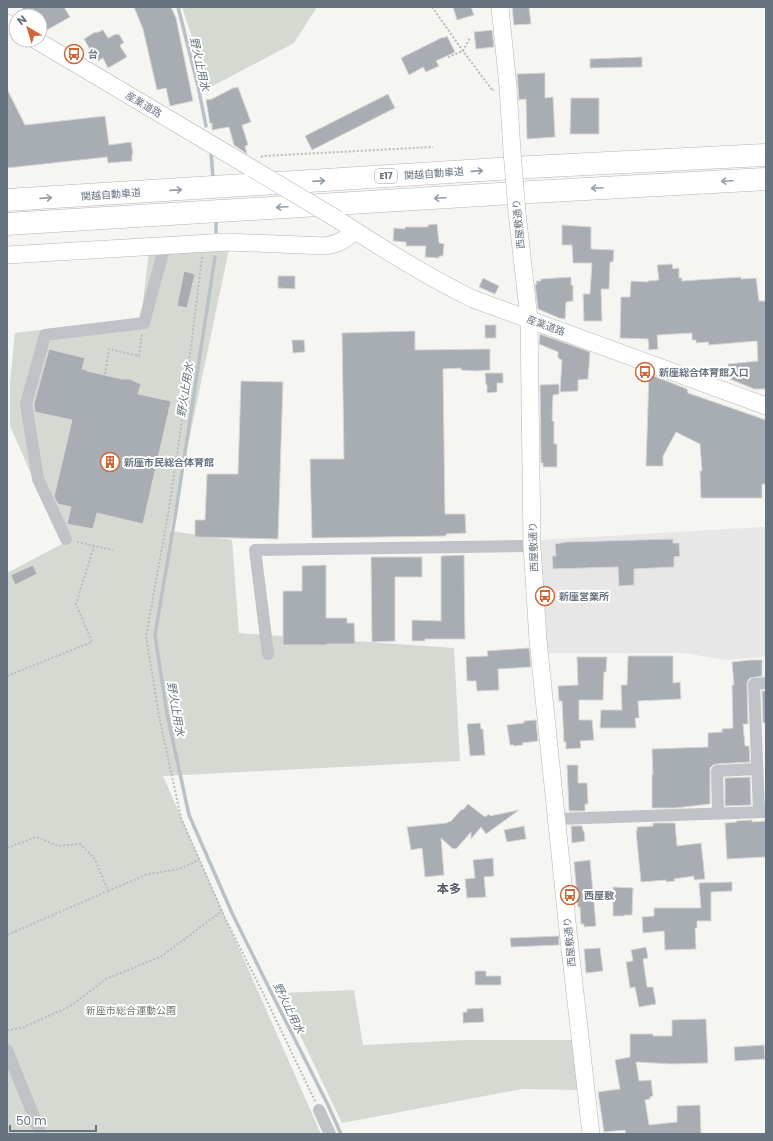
<svg xmlns="http://www.w3.org/2000/svg" width="773" height="1141" font-family="Poppins,'Noto Sans JP',sans-serif">
  <rect width="100%" height="100%" fill="#f5f5f2"/>
  <!-- built -->
  <polygon fill="#e6e7e6" points="766,527 766,656 726,660 684,653 546,653 539,540"/>
  <!-- green -->
  <g fill="#d4dad2">
    <polygon points="182,7 317,7 294,43 209,88"/>
    <polygon points="229,249 170,531 232,540 239,633 454,648 460,761 163,776 321,1134 7,1134 7,573 62,544 10,426 10,383 15,333 141,318 149,252"/>
    <polygon points="354,990 363,1045 468,1040 573,1040 578,1090 522,1089 342,1123 280,993"/>
  </g>
  <g fill="none" stroke-linecap="round" stroke-linejoin="round">
    <!-- stream -->
    <g stroke="#b8c1c6" stroke-width="3.5">
      <polyline points="178,7 198,86 206,126"/>
      <polyline points="211,152 213,179"/>
      <polyline points="216,217 216,232"/>
      <polyline points="215,257 176,511 155,635 167,714 189,815 232,913 271,992 328,1105 341,1134"/>
    </g>
  </g>
  <!-- building -->
  <g fill="#a7adb2" stroke="#d7d7d5">
    <polygon points="22,7 64,7 70,17 45,31 40,23 40,16 27,16"/>
    <polygon points="134,7 171,7 176,18 193,101 170,106 166,88 157,90 143,29"/>
    <polygon points="453,7 471,7 474,15 457,20"/>
    <polygon points="512,7 529,7 531,24 514,25"/>
    <polygon points="103,30 108,38 116,34 117,35 119,34 124,43 121,44 121,45 120,46 127,57 108,68 103,58 98,61 97,60 96,60 84,39 95,32 96,33"/>
    <polygon points="492,30 494,47 476,49 474,32"/>
    <polygon points="447,36 455,52 436,61 439,66 426,72 423,67 409,75 401,58 443,37 444,38"/>
    <polygon points="642,57 642,67 590,68 590,59"/>
    <polygon points="545,73 545,98 553,97 555,137 527,139 526,99 519,100 517,74"/>
    <polygon points="238,87 251,122 242,125 248,145 245,146 247,154 234,145 229,127 212,130 212,123 210,124 206,100 212,99 233,88 234,88"/>
    <polygon points="7,89 25,125 105,116 109,145 131,142 133,154 132,154 132,161 108,163 107,157 7,168"/>
    <polygon points="388,94 395,108 312,150 305,136"/>
    <polygon points="571,98 599,98 599,134 570,134"/>
    <polygon points="437,224 439,243 444,244 443,256 439,256 439,258 425,257 426,246 406,246 406,242 393,241 394,228 405,229 405,227 428,227 428,225"/>
    <polygon points="562,225 591,227 591,249 614,250 613,262 610,262 609,289 601,289 602,321 584,321 583,294 590,294 592,263 573,263 572,245 562,245"/>
    <polygon points="672,264 673,269 679,268 679,278 682,278 682,281 741,277 741,279 756,278 759,301 766,301 766,389 754,389 730,379 728,364 758,361 757,341 709,345 708,342 696,343 696,340 692,340 692,333 657,335 658,349 649,350 648,339 620,338 621,297 630,297 631,281 648,282 648,281 659,280 657,265"/>
    <polygon points="184,271 195,274 187,308 177,306"/>
    <polygon points="278,276 295,276 295,289 278,288"/>
    <polygon points="571,277 571,285 573,285 573,301 566,302 565,319 559,318 538,309 535,284 537,284 536,281 541,281 541,279"/>
    <polygon points="483,278 499,286 495,294 479,287"/>
    <rect x="485" y="325" width="11" height="13"/>
    <polygon points="415,331 415,350 490,349 490,370 476,371 461,370 461,368 443,369 445,514 465,514 466,533 446,534 446,536 312,538 310,459 344,459 342,333"/>
    <polygon points="540,334 590,352 588,379 578,380 578,391 560,392 562,360 558,358 558,352 539,344"/>
    <polygon points="292,340 304,340 305,352 293,353"/>
    <polygon points="49,349 85,358 82,369 87,370 87,371 122,379 130,379 136,382 141,384 138,394 171,401 143,524 97,513 93,529 67,524 71,507 58,504 54,497 72,420 35,412 34,404"/>
    <polygon points="485,373 503,373 503,383 497,383 497,392 487,393 487,385 486,385"/>
    <polygon points="649,374 687,389 688,393 766,420 766,484 762,484 762,498 701,498 700,471 702,471 700,444 676,432 663,456 663,466 646,466"/>
    <polygon points="241,381 283,382 278,539 195,537 195,520 205,520 207,474 238,474"/>
    <polygon points="559,384 559,394 553,395 552,421 554,421 554,444 557,444 557,467 543,467 543,463 541,463 540,385"/>
    <polygon points="673,539 673,543 679,543 680,556 674,557 674,567 634,569 634,585 619,586 618,567 553,569 552,556 556,556 555,544 566,542"/>
    <polygon points="464,555 465,639 425,639 425,641 412,641 412,620 441,621 441,556"/>
    <polygon points="371,557 422,557 422,577 395,577 395,641 372,642"/>
    <polygon points="33,565 37,574 15,585 11,575"/>
    <polygon points="326,565 326,618 347,618 347,623 354,623 355,644 327,644 327,645 283,645 283,591 302,591 302,566"/>
    <polygon points="529,648 531,667 498,669 499,690 477,691 476,681 467,681 466,657 488,656 487,651"/>
    <polygon points="628,656 673,656 673,683 680,682 681,699 638,701 639,718 635,718 636,728 600,728 601,710 622,710 621,685 627,685"/>
    <polygon points="577,657 607,657 606,672 604,672 603,700 579,700 579,720 592,720 594,740 580,741 581,748 566,749 566,742 564,742 562,701 559,701 558,686 578,685"/>
    <polygon points="751,660 762,660 762,676 750,678 748,680 747,684 748,724 743,724 745,746 749,746 750,762 717,764 713,765 710,768 710,804 675,808 652,808 652,774 653,774 652,749 708,747 708,733 722,732 722,729 733,728 732,685 734,685 732,662"/>
    <polygon points="762,691 766,691 766,723 763,723"/>
    <polygon points="536,720 538,741 522,743 523,745 514,746 514,745 510,745 507,725 524,723 524,721"/>
    <polygon points="480,723 481,729 483,729 485,755 470,756 467,724"/>
    <polygon points="567,765 578,765 578,783 587,783 588,804 585,804 585,811 569,811"/>
    <polygon points="750,777 751,805 725,806 725,778"/>
    <polygon points="468,804 485,817 489,814 490,816 519,810 486,834 481,827 471,839 471,832 456,849 453,848 453,849 441,838 444,875 425,877 422,848 411,850 407,827 447,823 449,821 450,822 462,809 463,810"/>
    <polygon points="752,820 752,822 766,821 766,857 727,859 725,823 737,822 736,821"/>
    <polygon points="653,823 675,823 677,846 701,843 705,879 694,880 694,876 674,879 675,881 666,882 666,880 641,882 636,831 637,831 637,827 653,826"/>
    <polygon points="524,826 526,839 507,842 504,830"/>
    <polygon points="571,826 582,826 583,831 584,831 585,841 572,843"/>
    <polygon points="493,858 494,876 484,877 486,897 467,898 465,879 475,878 473,860"/>
    <polygon points="590,860 596,926 584,927 584,924 581,924 580,907 578,907 574,862"/>
    <polygon points="732,882 732,891 711,892 711,921 697,921 697,928 695,928 696,949 665,950 664,931 643,933 642,917 654,916 654,908 701,908 699,883"/>
    <polygon points="613,887 633,888 632,915 624,915 624,916 613,916"/>
    <polygon points="559,936 559,945 511,947 510,938"/>
    <polygon points="646,947 648,958 643,959 647,987 653,987 656,1004 639,1007 635,987 630,988 626,962 633,961 631,950"/>
    <polygon points="600,948 603,971 586,973 584,949"/>
    <polygon points="475,971 486,971 486,976 501,976 501,985 475,985"/>
    <polygon points="483,1008 484,1022 463,1023 463,1012 467,1012 467,1009"/>
    <polygon points="706,1019 708,1063 672,1064 636,1062 639,1081 651,1080 653,1096 650,1097 650,1099 645,1100 649,1125 677,1122 677,1106 700,1105 701,1134 626,1134 625,1130 604,1132 598,1092 620,1089 615,1060 630,1057 630,1034 653,1034 653,1036 672,1036 672,1020"/>
    <polygon points="764,1045 765,1059 735,1061 734,1047"/>
  </g>
  <g fill="none" stroke-linecap="round" stroke-linejoin="round">
    <defs>
      <g id="secondary">
        <polyline points="500,7 508,87 512,151"/>
        <polyline points="7,23 16,28"/>
        <polyline points="36,40 253,169"/>
        <polyline points="517,212 529,319 532,546 538,640 568,931 591,1134"/>
        <path d="M337 219C381 248 426 276 473 299L766 406"/>
        <path d="M7 255 227 242 325 246C338 244 345 240 355 231"/>
      </g>
      <g id="highway">
        <polyline points="7,200 530,167 766,155"/>
        <polyline points="7,224 531,192 766,179"/>
      </g>
    </defs>
    <!-- secondary casing -->
    <use href="#secondary" stroke="#b2b6ba" stroke-width="18"/>
    <!-- highway casing -->
    <use href="#highway" stroke="#b2b5b8" stroke-width="23"/>
    <!-- path -->
    <g stroke="#b9bbbe" stroke-width="2" stroke-dasharray="2 2" stroke-linecap="butt">
      <polyline points="432,7 463,51 493,91 494,90"/>
      <polyline points="448,57 463,51 470,38"/>
      <polyline points="261,157 263,156 433,147"/>
      <polyline points="202,257 181,427 169,509 146,636 159,716 181,818 225,918 265,997 315,1101"/>
      <polyline points="105,374 109,349 139,356 142,334"/>
      <polyline points="77,542 113,550"/>
      <polyline points="7,676 92,642 76,604 94,546"/>
      <polyline points="7,848 36,837 59,846 80,844 95,859 108,891 7,935"/>
      <polyline points="108,891 148,874 179,869 199,860"/>
      <polyline points="7,1030 21,1028 69,1007 106,979 162,956 222,911"/>
    </g>
    <!-- street -->
    <g stroke="#bfc2c6" stroke-width="12">
      <polyline points="66,539 38,479 26,404 45,335 144,323 165,245"/>
      <polyline points="268,654 255,550 532,546"/>
      <polyline points="759,812 754,684 766,683"/>
      <polyline points="718,813 717,771 757,769"/>
      <polyline points="556,819 766,812"/>
      <polyline points="7,1050 41,1134"/>
      <polyline points="319,1110 330,1134"/>
    </g>
    <!-- secondary -->
    <use href="#secondary" stroke="#fff" stroke-width="17"/>
    <!-- highway -->
    <use href="#highway" stroke="#fff" stroke-width="22"/>
    <defs>
      <g id="secondary-bridge">
        <polyline points="512,151 517,212"/>
        <polyline points="253,169 337,219"/>
      </g>
    </defs>
    <!-- secondary-bridge casing -->
    <use href="#secondary-bridge" stroke="#b2b6ba" stroke-width="18" stroke-linecap="butt"/>
    <!-- secondary-bridge -->
    <use href="#secondary-bridge" stroke="#fff" stroke-width="17"/>
  </g>
  <!-- one-way arrows -->
  <defs><path id="oneway-shaft" d="M-6 0H5M1.5-3L5.5 0L1.5 3" fill="none" stroke-width="1.6" stroke-linecap="round" stroke-linejoin="round"/></defs>
  <g stroke="#959ea6">
    <use href="#oneway-shaft" transform="translate(477 171) rotate(-4)"/>
    <use href="#oneway-shaft" transform="translate(319 181) rotate(-4)"/>
    <use href="#oneway-shaft" transform="translate(727 181) rotate(177)"/>
    <use href="#oneway-shaft" transform="translate(597 188) rotate(177)"/>
    <use href="#oneway-shaft" transform="translate(176 190) rotate(-4)"/>
    <use href="#oneway-shaft" transform="translate(46 198) rotate(-4)"/>
    <use href="#oneway-shaft" transform="translate(440 198) rotate(177)"/>
    <use href="#oneway-shaft" transform="translate(282 207) rotate(177)"/>
  </g>
  <!-- icons -->
  <defs>
    <symbol id="bus-ring" viewBox="-11 -11 22 22"><circle r="9.5" fill="#fff" stroke="#d16537" stroke-width="1.5"/><path d="M-5-6H5V4H4V6H2V4H-2V6H-4V4H-5ZM-3.5-4V0h7V-4ZM-3.5 1.2v1.5H-2V1.2ZM2 1.2v1.5H3.5V1.2Z" fill="#d16537"/></symbol>
    <symbol id="building-ring" viewBox="-11 -11 22 22"><circle r="9.5" fill="#fff" stroke="#d16537" stroke-width="1.5"/><path d="M-4-6H4V6H1V3H-1V6H-4ZM-2.5-4.3h1.7v1.8h-1.7ZM.8-4.3h1.7v1.8H.8ZM-2.5-1h1.7V.8h-1.7ZM.8-1h1.7V.8H.8Z" fill="#d16537"/></symbol>
  </defs>
  <g fill-rule="evenodd">
    <use href="#bus-ring" x="63" y="43" width="22" height="22"/>
    <use href="#bus-ring" x="634" y="361" width="22" height="22"/>
    <use href="#building-ring" x="99" y="451" width="22" height="22"/>
    <use href="#bus-ring" x="534" y="585" width="22" height="22"/>
    <use href="#bus-ring" x="559" y="884" width="22" height="22"/>
  </g>
  <g text-anchor="middle" stroke-width="4" stroke-linejoin="round" paint-order="stroke">
    <!-- shield labels -->
    <rect fill="#fff" stroke="#959ea6" stroke-width="1" x="375" y="169" width="22" height="14" rx="3"/>
    <g font-size="9" font-weight="bold" fill="#677480">
      <text x="386" y="179">E17</text>
    </g>
    <!-- poi labels -->
    <g font-size="10" font-weight="bold" fill="#677480" stroke="#fff" text-anchor="start">
      <text x="88" y="58">台</text>
      <text x="659" y="376">新座総合体育館入口</text>
      <text x="124" y="466">新座市民総合体育館</text>
      <text x="559" y="600">新座営業所</text>
      <text x="584" y="899">西屋敷</text>
    </g>
    <!-- street labels -->
    <g font-size="10" fill="#677480" stroke="#fff">
      <text transform="translate(144 104) rotate(31)" y="4">産業道路</text>
      <text transform="translate(434 173) rotate(-4)" y="4">関越自動車道</text>
      <text transform="translate(111 194) rotate(-4)" y="4">関越自動車道</text>
      <text transform="translate(518 224) rotate(-96)" y="4">西屋敷通り</text>
      <text transform="translate(546 325) rotate(20)" y="4">産業道路</text>
      <text transform="translate(533 547) rotate(-92)" y="4">西屋敷通り</text>
      <text transform="translate(569 942) rotate(-96)" y="4">西屋敷通り</text>
    </g>
    <!-- park labels -->
    <g font-size="10" fill="#687865" stroke="#fff">
      <text x="131" y="1014">新座市総合運動公園</text>
    </g>
    <!-- water labels -->
    <g font-size="11" font-style="italic" fill="#63747d" stroke="#fff">
      <text transform="translate(200 64) rotate(77)" y="4">野火止用水</text>
      <text transform="translate(185 390) rotate(-81)" y="4">野火止用水</text>
      <text transform="translate(176 709) rotate(80)" y="4">野火止用水</text>
      <text transform="translate(289 1008) rotate(64)" y="4">野火止用水</text>
    </g>
    <!-- quarter labels -->
    <g font-size="12" font-weight="bold" fill="#545d66" stroke="#fff">
      <text x="449" y="893">本多</text>
    </g>
  </g>
  <!-- border -->
  <rect width="773" height="1141" fill="none" stroke="#677480" stroke-width="16"/>
  <!-- north arrow -->
  <g transform="translate(28 28) rotate(322)"><circle r="19" fill="#ffffff" stroke="#c2c7cc"/>
  <path d="M0-3L7 15L0 10L-7 15Z" fill="#d16537"/>
  <text y="-6" font-size="11" font-weight="bold" text-anchor="middle" fill="#677480">N</text>
  </g>
  <!-- scale -->
  <path d="M10 1125v6h86v-6" fill="none" stroke="#677480" stroke-width="2"/>
  <text x="16" y="1125" font-size="12" fill="#677480" stroke="#ffffff" stroke-width="3" paint-order="stroke">50 m</text>
</svg>
